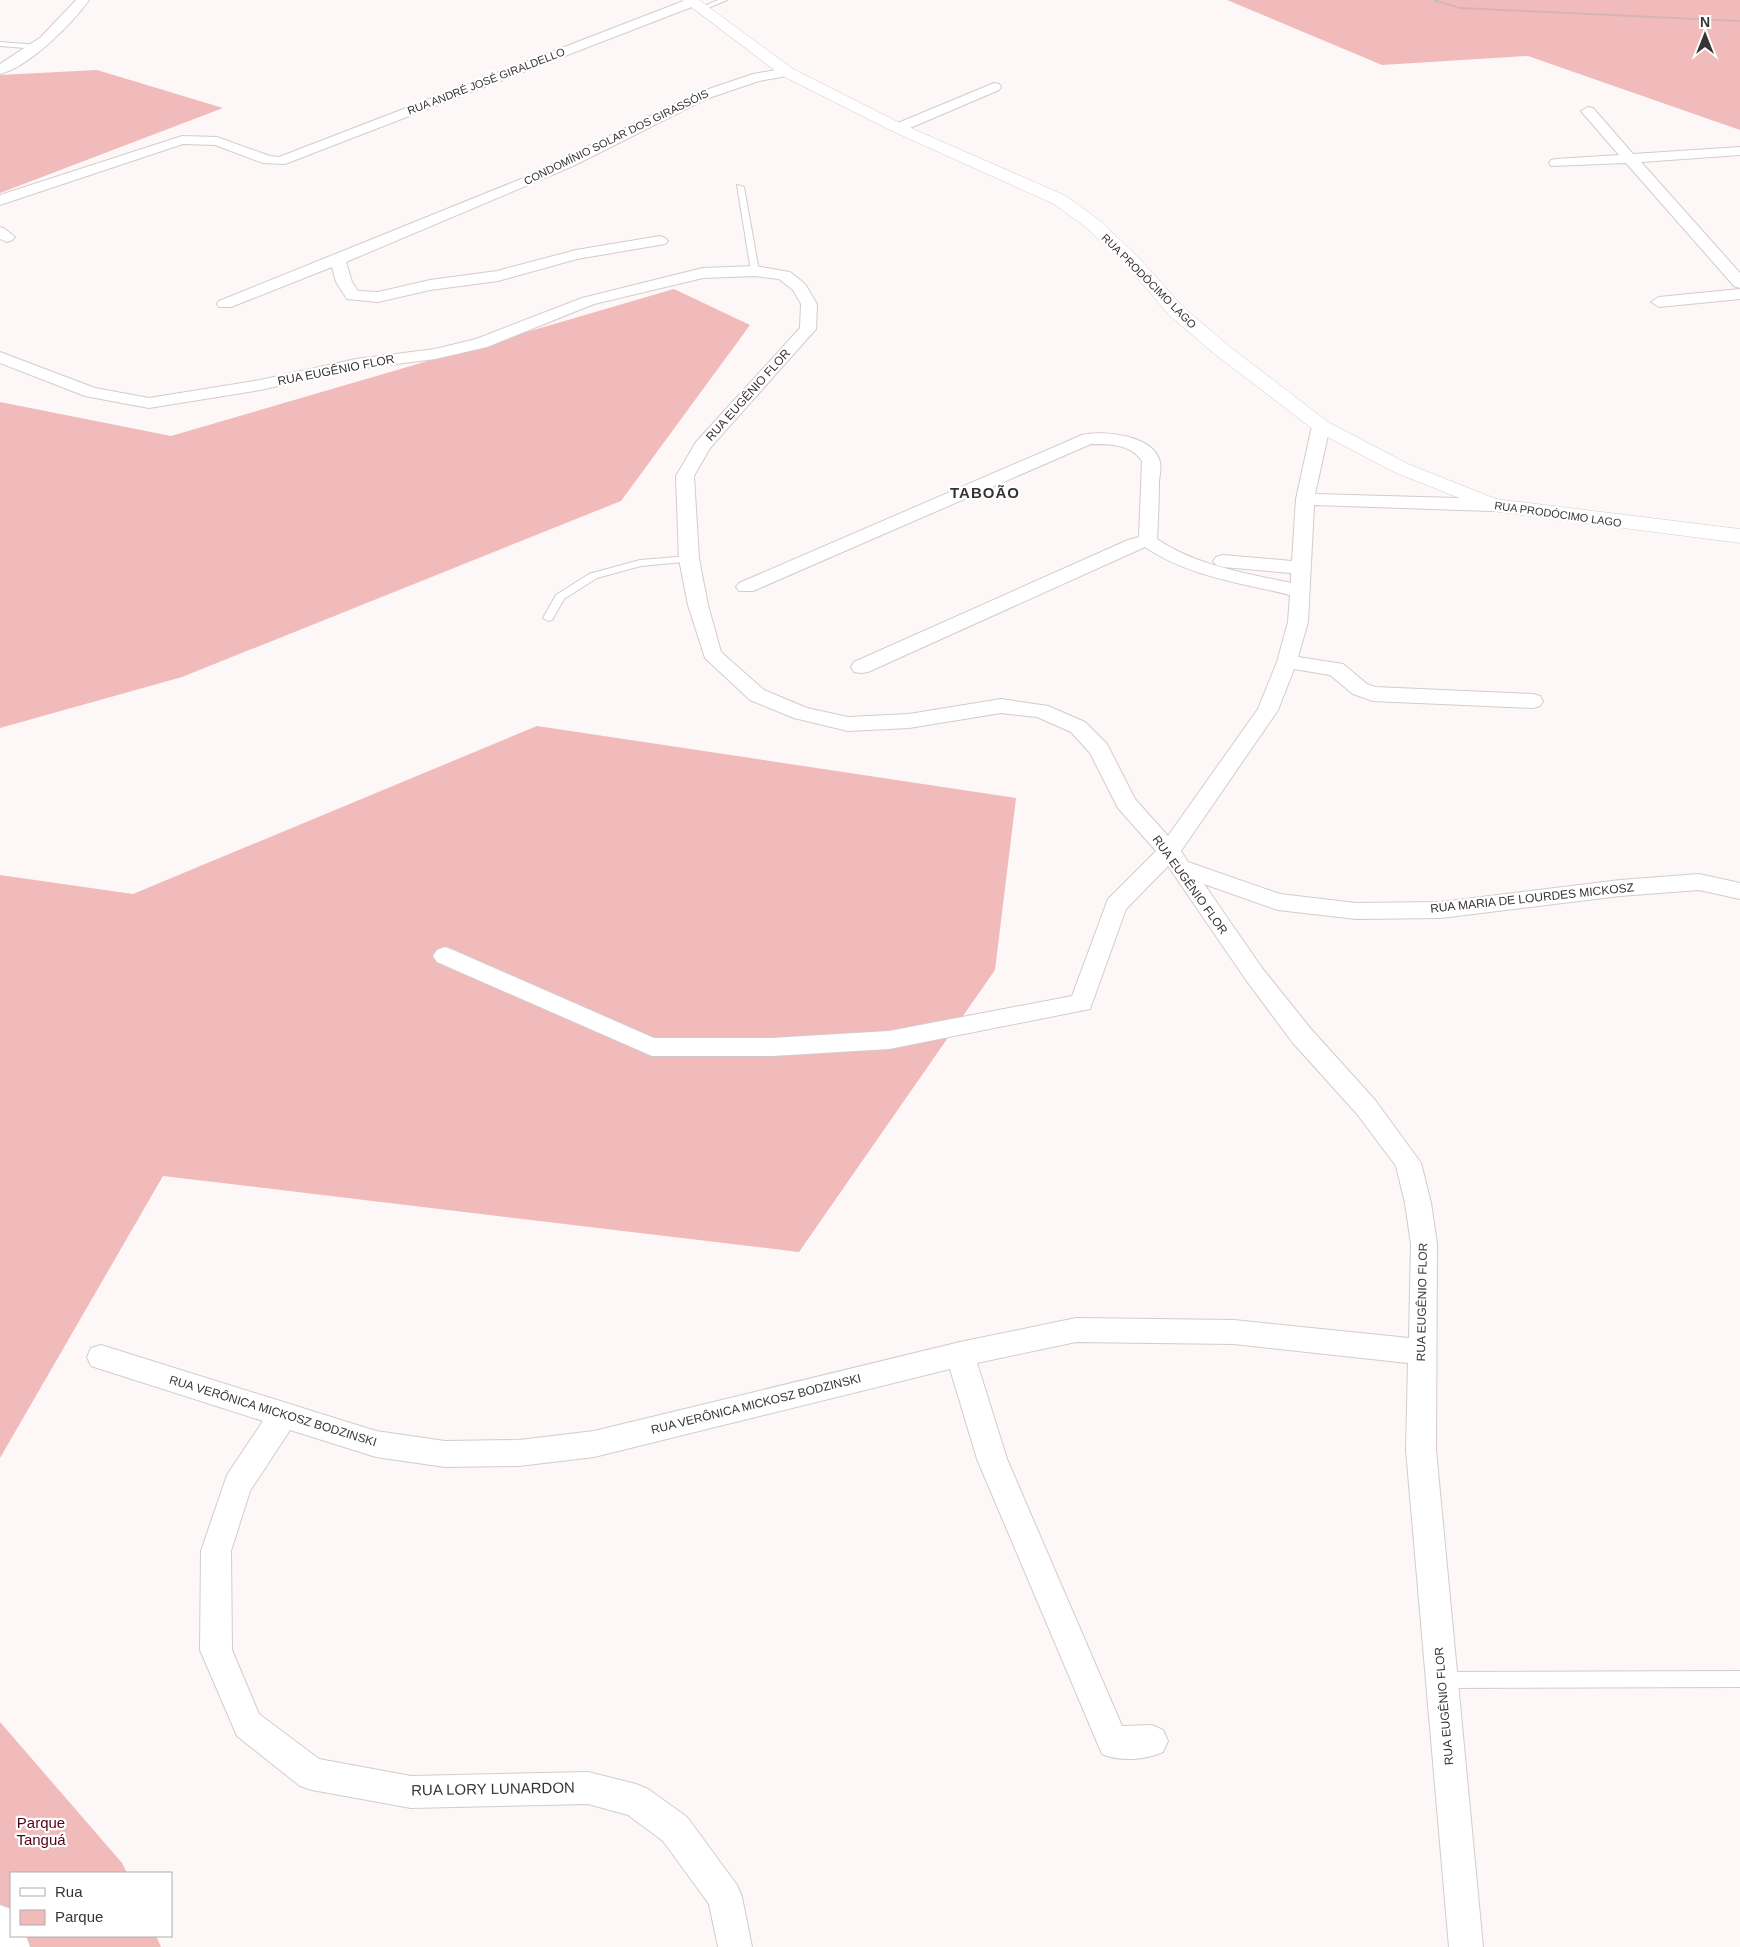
<svg xmlns="http://www.w3.org/2000/svg" width="1740" height="1947" font-family="Arial,sans-serif">
  <rect width="100%" height="100%" fill="#fef7f7"/>
  <!-- green -->
  <g fill="#f1babb">
    <polygon points="1227,0 1740,0 1740,130 1528,56 1382,65"/>
    <polygon points="97,70 223,108 0,193 0,75"/>
    <polygon points="674,289 750,325 621,501 182,677 0,728 0,402 171,436"/>
    <polygon points="537,726 1016,798 995,970 799,1252 163,1176 0,1458 0,875 133,894"/>
    <polygon points="0,1722 122,1863 127,1873 11,1873 11,1936 156,1936 161,1947 0,1947"/>
  </g>
  <g fill="none" stroke-linecap="round" stroke-linejoin="round">
    <defs>
      <g id="service">
        <polygon points="718,0 727,0 703,10 698,9"/>
        <polygon points="0,42 38,45 41,47 38,49 0,46"/>
        <polygon points="737,185 744,187 759,271 755,273 751,271"/>
        <polygon points="689,556 694,559 693,561 641,566 597,578 564,599 552,620 548,621 543,618 556,595 589,574 640,560"/>
        <polygon points="1740,1671 1740,1687 1442,1688 1436,1686 1434,1680 1436,1674 1442,1672"/>
      </g>
      <g id="minor">
        <path d="M76 0H89C72 24 29 67 0 74V64L41 37Z"/>
        <polygon points="686,0 697,0 698,2 697,5 285,164 263,163 215,145 183,144 0,205 0,195 182,136 217,137 270,156 279,157"/>
        <polygon points="787,68 792,69 794,72 792,75 759,81 706,99 573,166 346,262 352,282 358,291 378,292 430,280 497,271 576,250 660,236 665,238 668,241 665,244 577,259 498,281 430,290 378,302 347,299 336,282 332,267 231,307 219,307 217,304 219,301 521,179 697,93 753,74"/>
        <polygon points="994,83 999,84 1001,87 999,90 903,131 893,131 891,128 893,125"/>
        <polygon points="1588,107 1593,108 1633,154 1740,147 1740,155 1641,162 1740,273 1740,288 1734,286 1626,163 1551,166 1549,163 1551,160 1556,159 1619,155 1581,111"/>
        <polygon points="0,227 5,229 15,237 12,240 7,242 0,239"/>
        <path d="M755 266 790 272 805 284 817 304 816 329 710 448 694 476 699 559 708 605 721 652 764 690 807 708 848 717 909 714 1001 699 1048 706 1085 722 1107 744 1135 799 1168 836 1258 709 1277 662 1288 622 1290 595C1241 583 1187 576 1145 547L868 672 861 673 854 672 851 667 854 662 1128 540 1139 537 1142 461C1131 444 1110 444 1091 444L753 591H739L736 587 739 583 1082 435C1103 430 1154 435 1160 462 1161 467 1160 475 1159 481 1159 500 1158 520 1157 539 1197 566 1245 573 1291 583V573L1223 567 1216 565 1213 561 1216 557 1223 555 1292 561 1296 499 1312 426 1315 422H1327L1330 426 1315 494 1492 499 1499 501 1501 505 1499 509 1492 511 1314 505 1308 622 1298 657 1343 664 1367 684 1375 687 1533 694 1540 696 1543 701 1540 706 1533 708 1373 701 1353 694 1330 675 1294 669 1278 710 1181 851 1188 862 1280 894 1356 903 1441 902 1620 880 1699 874 1740 883V899L1699 890 1620 896 1441 918 1356 919 1278 910 1204 884 1262 968 1311 1029 1375 1100 1421 1163 1431 1203 1437 1244 1436 1450 1483 1947H1449L1406 1450 1408 1363 1234 1344 1076 1342 977 1363 1007 1459 1122 1726 1152 1725 1163 1730 1168 1741 1163 1752C1145 1760 1120 1762 1102 1754L977 1459 950 1369 594 1457 519 1466 445 1467 376 1457 290 1430 250 1491 231 1551 232 1650 259 1714 319 1759 411 1776 588 1772 636 1784 648 1789 687 1817 737 1885 742 1897 752 1947H718L709 1904 663 1841 628 1815 588 1804 411 1808 312 1790 300 1786 237 1736 200 1650 201 1551 227 1475 263 1421 91 1366 87 1357 91 1348 101 1345 376 1431 445 1441 519 1440 594 1431 960 1342 1076 1318 1234 1320 1409 1338 1411 1244 1405 1203 1396 1166 1357 1114 1293 1043 1246 980 1168 866 1126 909 1090 1009 889 1049 772 1056H652L437 962 433 956 437 950 445 947 453 950 654 1038H772L889 1031 1072 996 1108 899 1156 851 1118 808 1090 753 1071 732 1037 717 1001 713 909 728 848 731 794 718 750 700 705 658 688 605 679 559 676 476 696 442 800 328 801 304 793 290 779 279 755 276 703 278 594 304 487 347 435 359 356 369 260 390 149 408 85 396 0 363V352L95 388 149 398 260 380 356 359 435 349 476 339 582 298 703 268Z"/>
        <polygon points="1740,289 1740,299 1659,307 1651,302 1659,297"/>
        <polygon points="0,1905 11,1909 11,1936 26,1936 30,1947 0,1947"/>
      </g>
      <polygon id="secondary" points="682,0 699,0 793,69 904,125 1066,196 1099,220 1139,258 1183,307 1230,347 1328,422 1408,464 1496,499 1740,529 1740,543 1492,511 1394,472 1314,430 1216,355 1169,315 1127,266 1087,228 1054,204 892,131 781,75"/>
    </defs>
    <!-- service casing -->
    <use href="#service" stroke="#d4cccc" stroke-width="2"/>
    <!-- minor casing -->
    <use href="#minor" stroke="#d4cccc" stroke-width="2"/>
    <!-- secondary casing -->
    <use href="#secondary" stroke="#d4cccc" stroke-width="1"/>
    <!-- path -->
    <polyline stroke="#b6b0b0" stroke-width="2" stroke-dasharray="1 1" stroke-linecap="butt" points="1434,0 1460,8 1740,21"/>
    <!-- service -->
    <use href="#service" fill="#fff" fill-rule="evenodd"/>
    <!-- minor -->
    <use href="#minor" fill="#fff" fill-rule="evenodd"/>
    <!-- secondary -->
    <use href="#secondary" fill="#fff" fill-rule="evenodd"/>
  </g>
  <g text-anchor="middle" stroke-width="4.5" stroke-linejoin="round" paint-order="stroke">
    <!-- far-street labels -->
    <g font-size="11" fill="#373434" stroke="#fff">
      <text transform="translate(486 81) rotate(-21)" y="4">RUA ANDRÉ JOSÉ GIRALDELLO</text>
      <text transform="translate(616 137) rotate(-26)" y="4">CONDOMÍNIO SOLAR DOS GIRASSÓIS</text>
      <text transform="translate(1149 281) rotate(45)" y="4">RUA PRODÓCIMO LAGO</text>
      <text transform="translate(1558 514) rotate(8)" y="4">RUA PRODÓCIMO LAGO</text>
    </g>
    <!-- street labels -->
    <g font-size="12" fill="#373434" stroke="#fff">
      <text transform="translate(336 370) rotate(-11)" y="4">RUA EUGÊNIO FLOR</text>
      <text transform="translate(748 395) rotate(-48)" y="4">RUA EUGÊNIO FLOR</text>
      <text transform="translate(1190 885) rotate(54)" y="4">RUA EUGÊNIO FLOR</text>
      <text transform="translate(1532 898) rotate(-6)" y="4">RUA MARIA DE LOURDES MICKOSZ</text>
      <text transform="translate(1422 1302) rotate(-89)" y="4">RUA EUGÊNIO FLOR</text>
      <text transform="translate(756 1404) rotate(-14)" y="4">RUA VERÔNICA MICKOSZ BODZINSKI</text>
      <text transform="translate(273 1411) rotate(17)" y="4">RUA VERÔNICA MICKOSZ BODZINSKI</text>
      <text transform="translate(1444 1706) rotate(-95)" y="4">RUA EUGÊNIO FLOR</text>
    </g>
    <!-- far-district labels -->
    <g font-size="15" font-weight="bold" letter-spacing="1" fill="#373434" stroke="#fff">
      <text x="985" y="498">TABOÃO</text>
    </g>
    <!-- near-street labels -->
    <g font-size="15" fill="#373434" stroke="#fff">
      <text transform="translate(493 1789) rotate(-1)" y="5">RUA LORY LUNARDON</text>
    </g>
    <!-- near-park labels -->
    <g font-size="15" fill="#550317" stroke="#fff">
      <text x="41" y="1828">Parque<tspan x="41" dy="17">Tanguá</tspan></text>
    </g>
  </g>
  <!-- legend -->
  <rect x="10" y="1872" width="162" height="65" fill="#ffffff" stroke="#afaeae"/>
  <rect x="20" y="1888" width="25" height="8" fill="#ffffff" stroke="#afaeae"/>
  <text x="55" y="1897" font-size="15" fill="#373434">Rua</text>
  <rect x="20" y="1910" width="25" height="15" fill="#f1babb" stroke="#afaeae"/>
  <text x="55" y="1922" font-size="15" fill="#373434">Parque</text>
  <!-- north arrow -->
  <g transform="translate(1705 35)" stroke="#ffffff" stroke-width="4" paint-order="stroke">
  <path d="M0-4L9 19L0 12L-9 19Z" fill="#373434"/>
  <text y="-8" font-size="14" font-weight="bold" text-anchor="middle" fill="#373434">N</text>
  </g>
</svg>
